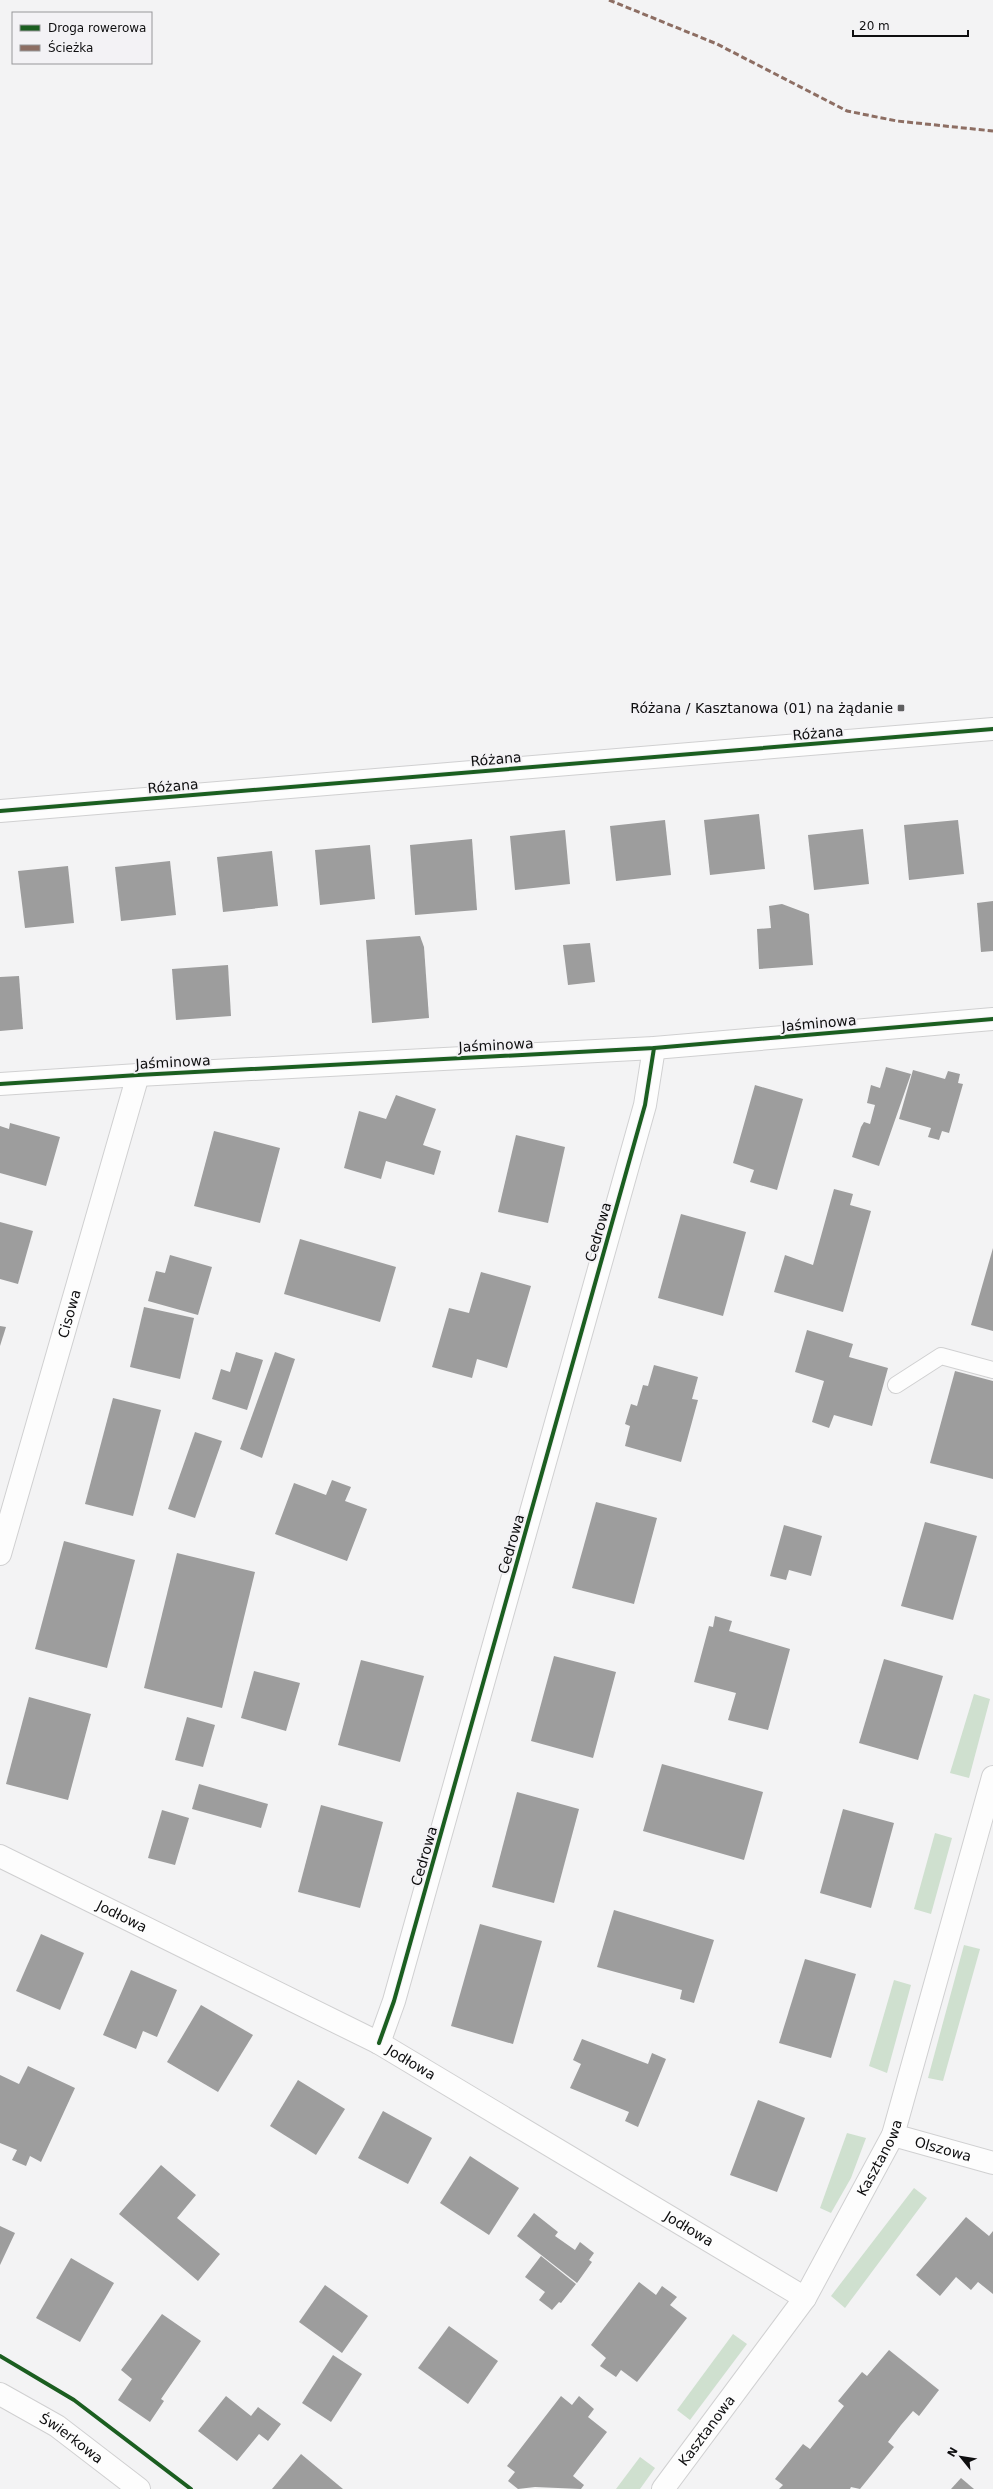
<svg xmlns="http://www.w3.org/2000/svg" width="993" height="2489" font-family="'DejaVu Sans',sans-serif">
  <rect width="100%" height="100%" fill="#f3f3f4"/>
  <!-- green -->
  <g fill="#cfe0cf">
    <polygon points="974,1694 990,1699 969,1778 950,1773"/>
    <polygon points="935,1833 952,1838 931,1914 914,1909"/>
    <polygon points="964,1945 980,1949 943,2081 928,2078"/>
    <polygon points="894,1980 911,1985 887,2073 869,2066"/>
    <polygon points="847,2133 866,2138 851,2178 831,2213 820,2208"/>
    <polygon points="914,2188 927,2198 845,2308 831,2296"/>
    <polygon points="733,2334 747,2344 690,2420 677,2410"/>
    <polygon points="640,2457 655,2468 640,2489 616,2489"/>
  </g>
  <!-- building -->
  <g fill="#9d9d9d">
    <polygon points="759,814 765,869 710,875 704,820"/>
    <polygon points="665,820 671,875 616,881 610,826"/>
    <polygon points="958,820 964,874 909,880 904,825"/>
    <polygon points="863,829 869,884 814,890 808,835"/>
    <polygon points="565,830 570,884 515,890 510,836"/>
    <polygon points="472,839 477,910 415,915 410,845"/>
    <polygon points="370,845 375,899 320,905 315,850"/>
    <polygon points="272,851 278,906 223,912 217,857"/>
    <polygon points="170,861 176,915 121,921 115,867"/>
    <polygon points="68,866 74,923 25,928 18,871"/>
    <polygon points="993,901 993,951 981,952 977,903"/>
    <polygon points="782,904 809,914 813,965 759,969 757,929 771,928 769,906"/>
    <polygon points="420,936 424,947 429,1018 372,1023 366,940"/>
    <polygon points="590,943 595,982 568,985 563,945"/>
    <polygon points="228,965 231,1016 176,1020 172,969"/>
    <polygon points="19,976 23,1029 0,1031 0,977"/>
    <polygon points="886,1067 911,1074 879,1166 852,1157 861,1127 864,1122 870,1124 875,1105 867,1103 871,1085 880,1088"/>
    <polygon points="913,1070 945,1079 948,1071 960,1074 958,1083 963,1084 949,1133 942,1131 939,1140 928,1137 931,1128 899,1119"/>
    <polygon points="755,1085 803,1099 777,1190 750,1182 754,1170 733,1163"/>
    <polygon points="396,1095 436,1109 423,1145 441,1151 434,1175 386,1161 381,1179 344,1168 359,1111 386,1119"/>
    <polygon points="10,1123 60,1137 46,1186 0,1173 0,1126 9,1129"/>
    <polygon points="214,1131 280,1148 260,1223 194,1206"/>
    <polygon points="516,1135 565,1147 548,1223 498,1212"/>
    <polygon points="834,1189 853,1194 850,1205 871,1211 843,1312 774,1292 785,1255 813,1265"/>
    <polygon points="681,1214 746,1232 723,1316 658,1298"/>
    <polygon points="0,1222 33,1231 18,1284 0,1279"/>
    <polygon points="300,1239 396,1267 380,1322 284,1294"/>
    <polygon points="993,1248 993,1331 971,1325"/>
    <polygon points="170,1255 212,1267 198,1315 148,1301 156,1271 165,1273"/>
    <polygon points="481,1272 531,1286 507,1368 477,1359 472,1378 432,1367 449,1308 469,1313"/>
    <polygon points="144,1307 194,1318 180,1379 130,1367"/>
    <polygon points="0,1326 6,1327 0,1346"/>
    <polygon points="807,1330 853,1344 849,1357 888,1368 872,1426 834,1415 829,1428 812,1422 824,1381 795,1372"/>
    <polygon points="236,1352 263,1360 247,1410 212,1399 221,1369 230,1372"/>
    <polygon points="275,1352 295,1359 262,1458 240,1449"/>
    <polygon points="654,1365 698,1377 692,1399 698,1400 681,1462 625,1446 630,1426 625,1424 631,1404 637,1406 643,1385 648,1386"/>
    <polygon points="955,1371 993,1381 993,1479 930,1463"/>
    <polygon points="113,1398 161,1410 133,1516 85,1504"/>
    <polygon points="195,1432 222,1441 195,1518 168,1509"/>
    <polygon points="332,1480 351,1487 345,1501 367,1509 347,1561 275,1534 294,1483 326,1495"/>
    <polygon points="596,1502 657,1518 634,1604 572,1588"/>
    <polygon points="925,1522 977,1536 953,1620 901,1606"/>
    <polygon points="784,1525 822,1536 811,1576 789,1570 786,1580 770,1576"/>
    <polygon points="64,1541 135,1560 107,1668 35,1649"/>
    <polygon points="177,1553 255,1572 222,1708 144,1688"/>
    <polygon points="715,1616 732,1621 729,1631 790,1649 768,1730 728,1720 736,1693 694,1682 709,1626 713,1627"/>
    <polygon points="554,1656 616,1672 593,1758 531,1741"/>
    <polygon points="884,1659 943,1676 918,1760 859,1743"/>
    <polygon points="361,1660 424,1676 400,1762 338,1745"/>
    <polygon points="254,1671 300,1683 286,1731 241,1718"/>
    <polygon points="29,1697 91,1714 68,1800 6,1784"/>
    <polygon points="187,1717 215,1725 203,1767 175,1760"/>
    <polygon points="662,1764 763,1792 744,1860 643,1831"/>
    <polygon points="199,1784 268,1804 261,1828 192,1809"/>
    <polygon points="517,1792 579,1809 554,1903 492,1887"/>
    <polygon points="321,1805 383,1822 360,1908 298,1892"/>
    <polygon points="843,1809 894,1823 871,1908 820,1893"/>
    <polygon points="162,1810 189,1818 175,1865 148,1858"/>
    <polygon points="614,1910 714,1940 694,2003 680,1999 682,1990 597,1967"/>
    <polygon points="480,1924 542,1941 513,2044 451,2026"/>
    <polygon points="41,1934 84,1953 60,2010 16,1991"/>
    <polygon points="805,1959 856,1974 831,2058 779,2043"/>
    <polygon points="131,1970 177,1990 157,2037 143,2031 136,2049 103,2035"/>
    <polygon points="201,2005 253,2035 218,2092 167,2062"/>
    <polygon points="582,2039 648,2064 652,2053 666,2059 638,2127 625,2121 629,2112 570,2088 581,2064 573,2060"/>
    <polygon points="28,2066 75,2088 41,2162 30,2156 26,2166 12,2160 17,2150 0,2143 0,2075 19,2084"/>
    <polygon points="298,2080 345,2109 316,2155 270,2126"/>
    <polygon points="758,2100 805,2118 777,2192 730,2175"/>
    <polygon points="383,2111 432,2138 408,2184 358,2158"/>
    <polygon points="470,2156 519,2188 489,2235 440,2203"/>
    <polygon points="161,2165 196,2195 177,2218 220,2254 198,2281 119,2214"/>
    <polygon points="534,2213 558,2232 555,2236 575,2250 580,2242 594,2253 589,2260 592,2262 577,2283 517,2236"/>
    <polygon points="966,2217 989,2236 993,2231 993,2294 978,2282 971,2290 956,2277 940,2296 916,2275"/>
    <polygon points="0,2226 15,2233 0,2265"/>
    <polygon points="541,2256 576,2284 561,2303 559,2302 552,2310 539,2300 545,2292 525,2277"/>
    <polygon points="71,2258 114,2283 80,2342 36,2318"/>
    <polygon points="639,2282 656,2295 662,2286 677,2297 670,2305 687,2318 637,2382 621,2370 616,2377 600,2366 606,2358 591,2345"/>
    <polygon points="325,2285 368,2316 342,2353 299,2322"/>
    <polygon points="162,2314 201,2341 161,2399 164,2401 150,2422 118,2400 132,2379 121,2370"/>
    <polygon points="449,2326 498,2361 468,2404 418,2368"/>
    <polygon points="889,2350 939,2390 919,2416 913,2411 901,2425 888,2442 894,2447 860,2489 851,2487 850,2489 779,2489 783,2485 775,2479 803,2444 810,2449 844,2406 838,2401 862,2372 867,2376"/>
    <polygon points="333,2355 362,2374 331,2422 302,2403"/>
    <polygon points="226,2396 251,2416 258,2407 281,2424 268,2441 259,2434 237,2461 198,2431"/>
    <polygon points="561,2396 572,2405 579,2396 594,2409 588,2417 607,2432 573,2476 584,2485 581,2489 535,2487 518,2489 508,2481 515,2472 507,2466"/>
    <polygon points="301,2454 343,2489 272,2489"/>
    <polygon points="961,2478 974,2489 951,2489"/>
  </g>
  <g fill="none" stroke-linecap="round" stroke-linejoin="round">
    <defs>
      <polyline id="service" points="896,1385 941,1356 993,1370"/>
      <g id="minor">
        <polyline points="0,1084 138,1075 654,1048 993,1019"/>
        <path id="s1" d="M0 1554 138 1075"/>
        <path id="s2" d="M0 1856 379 2043 805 2298"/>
        <polyline points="379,2043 394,2001 645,1105 654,1048"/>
        <path id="s3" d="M893 2135 993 2163"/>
        <path id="s4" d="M663 2489 805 2298 893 2135 993 1777"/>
      </g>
      <g id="tertiary">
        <polyline points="0,811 993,729"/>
        <path id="s5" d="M0 2394 57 2426 139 2489"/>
      </g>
    </defs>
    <!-- service casing -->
    <use href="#service" stroke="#d0d0d1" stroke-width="18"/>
    <!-- minor casing -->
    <use href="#minor" stroke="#d0d0d1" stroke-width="24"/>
    <!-- tertiary casing -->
    <use href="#tertiary" stroke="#d0d0d1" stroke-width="24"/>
    <!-- service -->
    <use href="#service" stroke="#fdfdfd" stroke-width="16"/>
    <!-- minor -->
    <use href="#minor" stroke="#fdfdfd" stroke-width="22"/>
    <!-- tertiary -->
    <use href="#tertiary" stroke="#fdfdfd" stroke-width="22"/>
    <!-- quiet -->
    <polyline stroke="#8d6e63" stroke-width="3" stroke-dasharray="6 3" stroke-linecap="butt" points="609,0 717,44 847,111 897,121 993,131"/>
    <defs>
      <g id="cycleway">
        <polyline points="0,811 993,729"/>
        <polyline points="0,1084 138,1075 654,1048 993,1019"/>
        <polyline points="379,2043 394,2001 645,1105 654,1048"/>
        <polyline points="0,2356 74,2400 191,2489"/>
      </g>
    </defs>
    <!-- cycleway casing -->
    <use href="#cycleway" stroke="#f3f2f5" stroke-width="6"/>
    <!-- cycleway -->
    <use href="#cycleway" stroke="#1b5e20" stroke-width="4"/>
  </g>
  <!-- markers -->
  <rect fill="#5e5e5f" stroke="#f3f2f5" stroke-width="1.5" x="897" y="704" width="8" height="8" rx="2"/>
  <g text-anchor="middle" stroke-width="4" stroke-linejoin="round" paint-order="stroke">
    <!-- poi labels -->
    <g font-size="14" fill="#0e0e0f" stroke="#f3f2f5" text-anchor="end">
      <text x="893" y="713">Różana / Kasztanowa (01) na żądanie</text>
    </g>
    <!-- street labels -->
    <g font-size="14" fill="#0e0e0f" stroke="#f3f2f5">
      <text transform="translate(818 733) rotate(-5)" y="5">Różana</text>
      <text transform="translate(496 759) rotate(-5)" y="5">Różana</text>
      <text transform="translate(173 786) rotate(-5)" y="5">Różana</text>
      <text transform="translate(819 1023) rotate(-5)" y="5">Jaśminowa</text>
      <text transform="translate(496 1045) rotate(-3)" y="5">Jaśminowa</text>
      <text transform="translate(173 1062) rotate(-3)" y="5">Jaśminowa</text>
      <text transform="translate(598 1232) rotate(-74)" y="5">Cedrowa</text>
      <text dy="5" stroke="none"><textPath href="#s1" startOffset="250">Cisowa</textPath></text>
      <text transform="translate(511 1544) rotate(-74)" y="5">Cedrowa</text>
      <text transform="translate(424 1856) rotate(-74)" y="5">Cedrowa</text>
      <text dy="5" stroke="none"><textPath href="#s2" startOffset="136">Jodłowa</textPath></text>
      <text dy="5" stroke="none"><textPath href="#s2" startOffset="460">Jodłowa</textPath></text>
      <text dy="5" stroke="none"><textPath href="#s3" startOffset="52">Olszowa</textPath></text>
      <text dy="5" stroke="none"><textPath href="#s4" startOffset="397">Kasztanowa</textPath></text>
      <text dy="5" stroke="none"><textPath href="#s2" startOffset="784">Jodłowa</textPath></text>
      <text dy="5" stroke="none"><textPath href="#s4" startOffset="73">Kasztanowa</textPath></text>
      <text dy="5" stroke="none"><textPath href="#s5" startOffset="84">Świerkowa</textPath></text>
    </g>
  </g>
  <!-- legend -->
  <rect x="12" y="12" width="140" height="52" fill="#f3f2f5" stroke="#979799"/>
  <rect x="20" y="25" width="20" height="6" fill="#1b5e20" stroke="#979799"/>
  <text x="48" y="32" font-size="12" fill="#0e0e0f">Droga rowerowa</text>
  <rect x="20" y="45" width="20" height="6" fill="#8d6e63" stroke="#979799"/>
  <text x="48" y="52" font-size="12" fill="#0e0e0f">Ścieżka</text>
  <!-- north arrow -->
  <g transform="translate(961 2457) rotate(300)" stroke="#f3f2f5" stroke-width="3" paint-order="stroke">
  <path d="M0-3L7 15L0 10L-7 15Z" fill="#0e0e0f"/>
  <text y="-6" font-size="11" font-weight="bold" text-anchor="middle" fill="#0e0e0f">N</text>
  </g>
  <!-- scale -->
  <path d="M853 30v6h115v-6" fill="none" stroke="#0e0e0f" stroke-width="2"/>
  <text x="859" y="30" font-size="12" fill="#0e0e0f" stroke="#f3f2f5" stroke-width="3" paint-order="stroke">20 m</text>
</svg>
